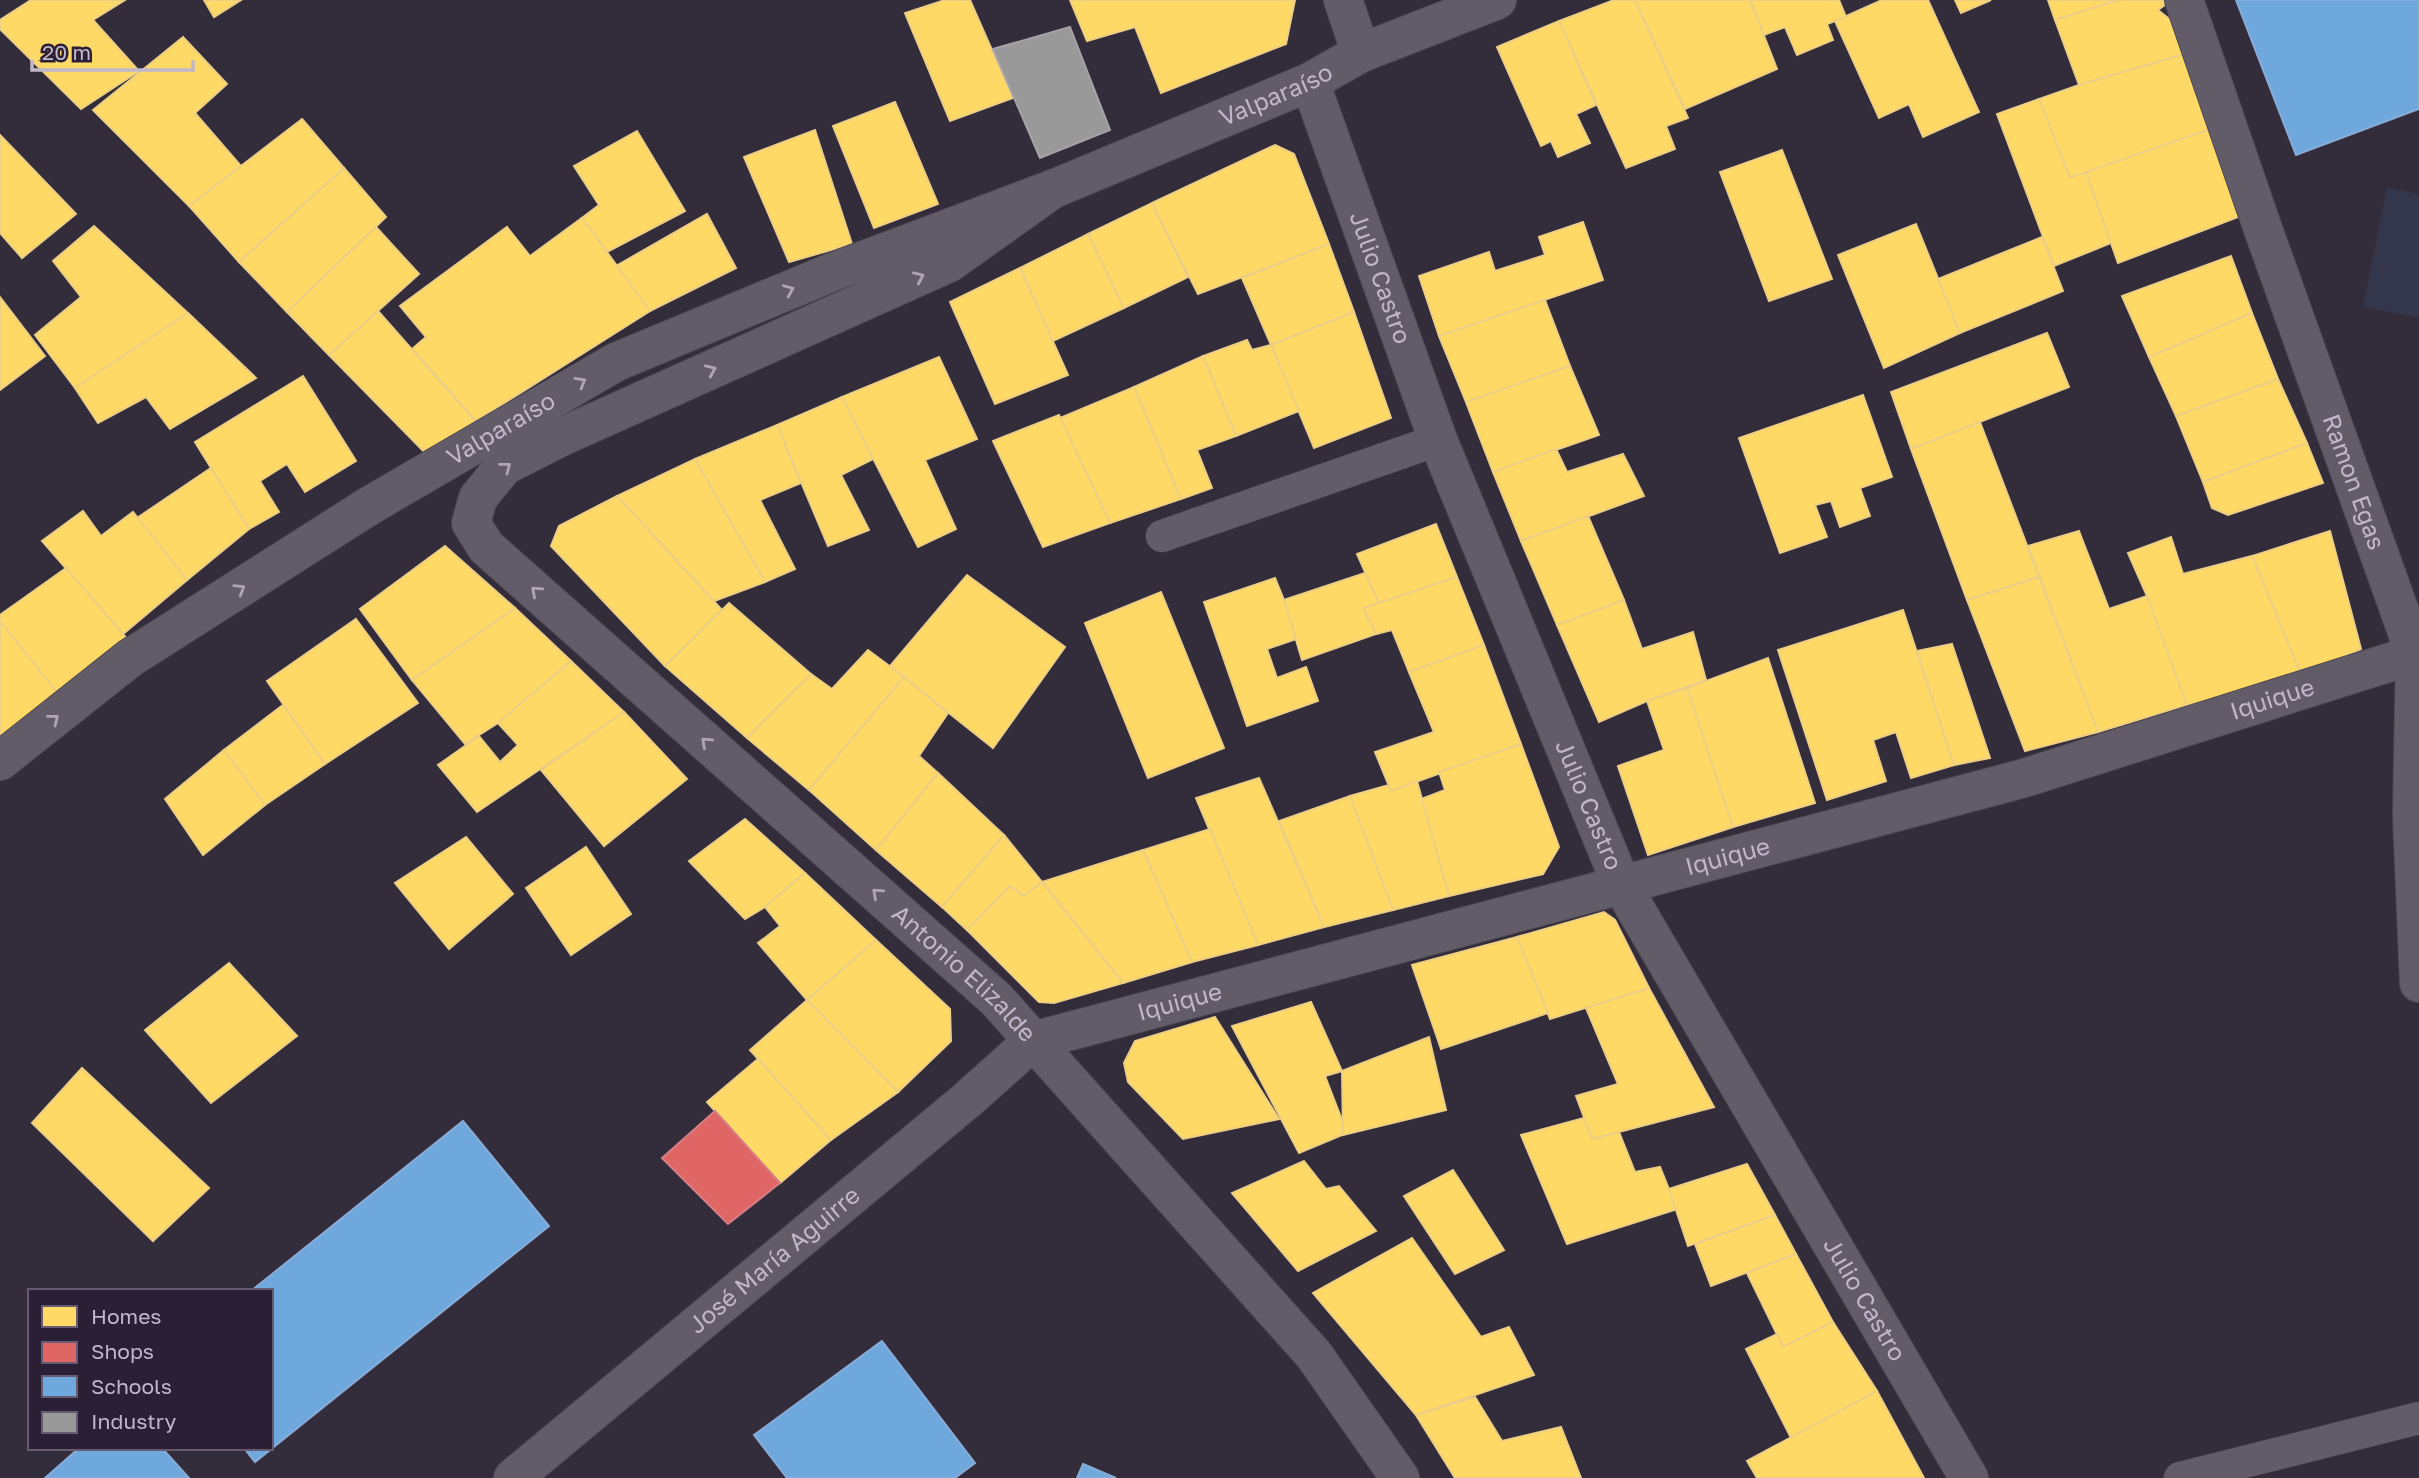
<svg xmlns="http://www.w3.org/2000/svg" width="2419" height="1478" font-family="'Golos Text',sans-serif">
  <rect width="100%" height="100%" fill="#332c3a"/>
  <!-- green -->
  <polygon fill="#34374c" points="2387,188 2419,194 2419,318 2363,307"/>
  <!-- homes -->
  <g fill="#ffd966" stroke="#eccf84" stroke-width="2">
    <polygon points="31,0 125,0 93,20 139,71 81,109 0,29 0,20"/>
    <polygon points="204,0 241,0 214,17"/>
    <polygon points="945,0 970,0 1013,98 950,121 905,13"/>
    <polygon points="1070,0 1295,0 1286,44 1161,93 1135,27 1087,41"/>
    <polygon points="1614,0 1635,0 1688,118 1666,126 1675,149 1626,168 1559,21"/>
    <polygon points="1635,0 1750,0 1777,69 1685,109"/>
    <polygon points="1750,0 1839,0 1846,17 1827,24 1833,40 1797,55 1785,27 1764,35"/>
    <polygon points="1882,0 1928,0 1979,112 1923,137 1909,104 1879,118 1835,21"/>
    <polygon points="1955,0 1991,0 1961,13"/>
    <polygon points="2048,0 2119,0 2055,20"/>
    <polygon points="2119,0 2165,0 2166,4 2158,10 2177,25 2188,53 2079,85 2055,20"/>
    <polygon points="1559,21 1596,105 1576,114 1590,143 1558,157 1551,141 1541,146 1497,47"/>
    <polygon points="183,37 227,84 195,113 241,166 189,206 93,110"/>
    <polygon points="2188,53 2216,127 2070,178 2039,99 2079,85"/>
    <polygon points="2039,99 2070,178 2086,172 2111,243 2054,266 1997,114"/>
    <polygon points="895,102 938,204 874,228 833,126"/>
    <polygon points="302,119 344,168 239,262 189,206"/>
    <polygon points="2216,127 2246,214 2118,263 2086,172"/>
    <polygon points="815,130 852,244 789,262 744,157"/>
    <polygon points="637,131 685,211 607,252 582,218 599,205 574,166"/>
    <polygon points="0,135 76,214 22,258 0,233"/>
    <polygon points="1275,145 1294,154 1329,244 1198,294 1152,203"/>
    <polygon points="1782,150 1832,279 1769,301 1720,172"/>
    <polygon points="344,168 386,217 287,312 239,262"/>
    <polygon points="1152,203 1188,277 1124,308 1088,234"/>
    <polygon points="707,214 736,268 650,311 616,266"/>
    <polygon points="582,218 650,311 476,421 412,349 426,337 400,306 507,227 530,256"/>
    <polygon points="1583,222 1603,280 1439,336 1419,276 1489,252 1495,271 1545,255 1539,237"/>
    <polygon points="1916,224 1960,333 1884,368 1838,255"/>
    <polygon points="94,226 188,313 75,388 35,335 81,297 53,261"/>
    <polygon points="376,227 419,274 329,355 287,312"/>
    <polygon points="1088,234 1124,308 1053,341 1020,268"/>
    <polygon points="2042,237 2063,291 1960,333 1938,279"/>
    <polygon points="1329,244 1354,312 1271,345 1242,278"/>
    <polygon points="2231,256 2252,313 2149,357 2122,296"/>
    <polygon points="1020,268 1068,375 995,404 950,302"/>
    <polygon points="0,297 45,356 0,390"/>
    <polygon points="1545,300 1570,366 1466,402 1439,336"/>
    <polygon points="378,311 484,431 436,464 329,355"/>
    <polygon points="1354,312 1391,418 1314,448 1271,345"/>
    <polygon points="188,313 256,378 170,429 146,397 98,423 75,388"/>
    <polygon points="2252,313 2278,379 2176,416 2149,357"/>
    <polygon points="2047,333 2069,387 1911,449 1891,392"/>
    <polygon points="1247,340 1252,350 1271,345 1299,411 1236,436 1203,356"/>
    <polygon points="1203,356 1236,436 1197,450 1212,488 1181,499 1134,387"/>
    <polygon points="939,357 977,439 925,460 956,529 918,547 842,397"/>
    <polygon points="1570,366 1599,435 1493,472 1466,402"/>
    <polygon points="303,376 356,461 305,492 287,464 260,481 279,512 249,529 195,442"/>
    <polygon points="2278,379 2307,443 2203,482 2176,416"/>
    <polygon points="1134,387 1181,499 1110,523 1060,418"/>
    <polygon points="1863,395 1892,477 1860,488 1870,516 1840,527 1831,501 1815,505 1827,537 1780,553 1739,438"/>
    <polygon points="842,397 873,459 841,475 869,530 828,546 777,425"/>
    <polygon points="1059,415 1110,523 1043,547 993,441"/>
    <polygon points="1980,422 2039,577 1967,600 1911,449"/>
    <polygon points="777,425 801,483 760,500 795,569 765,582 695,459"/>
    <polygon points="2307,443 2323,483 2228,515 2212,508 2203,482"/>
    <polygon points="1556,449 1567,472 1623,454 1644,496 1521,541 1493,472"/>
    <polygon points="695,459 765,582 714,601 617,496"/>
    <polygon points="211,468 249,529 187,580 137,518"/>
    <polygon points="617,496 722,610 665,666 551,546 559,526"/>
    <polygon points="83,511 101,536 133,512 187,580 123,634 42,541"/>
    <polygon points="1588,516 1624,600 1557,625 1521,541"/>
    <polygon points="1436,524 1457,577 1379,603 1357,554"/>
    <polygon points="2079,531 2109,609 2147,596 2187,705 2098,732 2028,546"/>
    <polygon points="2330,531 2361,649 2302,677 2252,556"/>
    <polygon points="2171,537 2183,574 2252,556 2302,677 2187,705 2147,596 2128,553"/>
    <polygon points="445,546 515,608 412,680 360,609"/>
    <polygon points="66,568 129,641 60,696 0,621 0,615"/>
    <polygon points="1365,573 1379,603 1363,608 1376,634 1302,660 1284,600"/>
    <polygon points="967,575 1065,647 993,748 890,666"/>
    <polygon points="1457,577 1484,645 1409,672 1392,630 1376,634 1363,608"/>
    <polygon points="2039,577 2098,732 2025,751 1967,600"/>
    <polygon points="1275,578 1284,600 1296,639 1267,649 1277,678 1306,667 1318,701 1247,726 1204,602"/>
    <polygon points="1161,592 1224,748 1148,778 1085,623"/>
    <polygon points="1624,600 1642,649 1693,632 1706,680 1647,701 1599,722 1557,625"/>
    <polygon points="729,603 811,674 747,738 665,666"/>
    <polygon points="515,608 571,661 498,723 465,744 412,680"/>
    <polygon points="1903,610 1954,765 1911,778 1896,732 1873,740 1886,781 1827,800 1778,650"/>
    <polygon points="356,619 418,703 325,764 267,681"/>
    <polygon points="0,621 60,696 0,743"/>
    <polygon points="1952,644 1990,758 1954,765 1917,651"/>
    <polygon points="1484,645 1521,744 1391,791 1375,752 1434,732 1409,672"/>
    <polygon points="868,650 904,677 809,790 747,738 811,674 832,689"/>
    <polygon points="1768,658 1815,803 1733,827 1687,688"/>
    <polygon points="571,661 624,712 477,812 438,765 479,736 500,762 518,745 498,723"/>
    <polygon points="904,677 948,713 919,756 938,773 876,850 809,790"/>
    <polygon points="1687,688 1733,827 1648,855 1618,766 1664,750 1647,701"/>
    <polygon points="283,705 325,764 265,805 224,750"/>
    <polygon points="624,712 687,779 604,846 541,770"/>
    <polygon points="1521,744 1559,847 1543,874 1449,896 1421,799 1445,790 1439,772"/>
    <polygon points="224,750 265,805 203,855 165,799"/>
    <polygon points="938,773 1004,835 942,907 876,850"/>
    <polygon points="1259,778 1324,927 1258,945 1196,798"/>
    <polygon points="1417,781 1449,896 1393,910 1350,796 1389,785 1391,791"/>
    <polygon points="1350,796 1393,910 1324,927 1279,821"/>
    <polygon points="745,819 805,873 765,907 745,919 689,861"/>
    <polygon points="1210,829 1258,945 1192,962 1143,850"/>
    <polygon points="1004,835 1042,882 1024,896 1010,886 967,930 942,907"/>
    <polygon points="466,837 513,894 449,949 395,883"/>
    <polygon points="586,847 631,914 571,955 526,888"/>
    <polygon points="1143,850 1192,962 1123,983 1042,882"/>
    <polygon points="805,873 876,940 807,1000 758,943 780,926 765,907"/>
    <polygon points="1042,882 1123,983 1054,1003 1039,1002 967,930 1010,886 1024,896"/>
    <polygon points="1604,912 1615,920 1649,988 1550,1019 1517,937"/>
    <polygon points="1517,937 1548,1013 1441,1049 1412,965"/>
    <polygon points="876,940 950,1009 951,1041 898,1092 807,1000"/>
    <polygon points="229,963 297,1036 211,1103 145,1030"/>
    <polygon points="1649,988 1714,1107 1592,1139 1576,1096 1618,1084 1586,1008"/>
    <polygon points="807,1000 898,1092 831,1140 750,1050"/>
    <polygon points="1311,1002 1342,1071 1325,1076 1347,1133 1299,1153 1232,1026"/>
    <polygon points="1215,1017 1279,1119 1183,1139 1128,1082 1124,1063 1135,1041"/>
    <polygon points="1429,1037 1446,1110 1343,1135 1342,1071"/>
    <polygon points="758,1059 831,1140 780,1183 707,1102"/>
    <polygon points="82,1068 209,1188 153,1241 32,1123"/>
    <polygon points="1584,1118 1592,1139 1619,1132 1635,1172 1660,1167 1677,1209 1567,1244 1521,1135"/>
    <polygon points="1304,1161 1326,1189 1339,1186 1376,1231 1298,1271 1232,1193"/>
    <polygon points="1747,1164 1775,1215 1688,1246 1669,1189"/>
    <polygon points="1453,1170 1504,1250 1455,1274 1404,1196"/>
    <polygon points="1775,1215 1796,1254 1711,1286 1695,1244"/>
    <polygon points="1412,1238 1481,1337 1509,1327 1534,1375 1416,1415 1313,1293"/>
    <polygon points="1796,1254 1833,1322 1783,1347 1747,1273"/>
    <polygon points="1833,1322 1877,1391 1791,1438 1746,1349 1777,1334 1783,1347"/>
    <polygon points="1877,1391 1924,1478 1757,1478 1747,1461"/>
    <polygon points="1475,1397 1502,1441 1561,1427 1581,1478 1455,1478 1416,1415"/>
  </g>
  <!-- shops -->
  <polygon fill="#e06666" stroke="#d77e84" stroke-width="2" points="715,1111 780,1183 728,1224 662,1158"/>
  <!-- schools -->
  <g fill="#6fa8dc" stroke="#88acd7" stroke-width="2">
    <polygon points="2236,0 2419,0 2419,109 2296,155"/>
    <polygon points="463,1121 549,1226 255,1462 244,1448 271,1448 271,1291 251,1291"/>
    <polygon points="882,1341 975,1463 955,1478 787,1478 754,1435"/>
    <polygon points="79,1448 162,1448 189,1478 45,1478"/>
    <polygon points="1083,1464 1116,1478 1077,1478"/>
  </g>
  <!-- industry -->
  <polygon fill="#999" stroke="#a5a2a8" stroke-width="2" points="1070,27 1110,130 1040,158 993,49"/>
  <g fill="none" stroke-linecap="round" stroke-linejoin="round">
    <defs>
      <g id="lane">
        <polyline points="1162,536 1438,440"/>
        <polyline points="2180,1478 2419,1418"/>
      </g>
      <g id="street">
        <polyline points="1343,0 1361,53"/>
        <path id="s1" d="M2184 0 2263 229 2415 654 2412 816 2419 983"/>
        <path id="s2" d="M1310 82 1438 440 1622 886 1969 1478"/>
        <path id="s3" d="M1053 189 949 263 561 437 504 466 478 498 471 523 486 547 996 999 1314 1355 1400 1478"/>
        <path id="s4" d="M0 761 130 658 369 506 616 362 835 271 1053 189 1310 82 1361 53 1497 0"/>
        <path id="s5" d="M513 1478 967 1100 1033 1041 2021 779 2419 653"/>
      </g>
    </defs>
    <!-- lane casing -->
    <use href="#lane" stroke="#4e4853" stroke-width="33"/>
    <!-- street casing -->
    <use href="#street" stroke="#4e4853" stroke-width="40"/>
    <!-- lane -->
    <use href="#lane" stroke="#625c68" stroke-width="32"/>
    <!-- street -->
    <use href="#street" stroke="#625c68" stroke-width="38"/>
  </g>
  <!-- one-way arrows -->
  <defs><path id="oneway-chevron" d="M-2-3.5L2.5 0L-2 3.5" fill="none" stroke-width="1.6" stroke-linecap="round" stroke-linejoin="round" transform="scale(1.75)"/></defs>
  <g stroke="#aea5b6">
    <use href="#oneway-chevron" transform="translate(919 277) rotate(-24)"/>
    <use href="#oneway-chevron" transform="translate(789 290) rotate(-23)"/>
    <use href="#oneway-chevron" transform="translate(711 370) rotate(-24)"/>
    <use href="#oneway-chevron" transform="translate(581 382) rotate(-30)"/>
    <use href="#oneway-chevron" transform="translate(506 467) rotate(-38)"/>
    <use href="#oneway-chevron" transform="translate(240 589) rotate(-32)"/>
    <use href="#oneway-chevron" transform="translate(536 591) rotate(-138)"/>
    <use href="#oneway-chevron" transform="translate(54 719) rotate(-38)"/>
    <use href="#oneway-chevron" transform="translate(706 742) rotate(-138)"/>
    <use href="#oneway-chevron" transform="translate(877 893) rotate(-138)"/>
  </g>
  <g text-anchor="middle" stroke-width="7" stroke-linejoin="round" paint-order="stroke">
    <!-- street labels -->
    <g font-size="24" fill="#c1b7ca" stroke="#2a1f35">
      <text dy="8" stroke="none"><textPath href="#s4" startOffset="1447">Valparaíso</textPath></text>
      <text dy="8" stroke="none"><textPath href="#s2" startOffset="208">Julio Castro</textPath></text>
      <text dy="8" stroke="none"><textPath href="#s4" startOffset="602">Valparaíso</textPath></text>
      <text dy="8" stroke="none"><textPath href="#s1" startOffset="511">Ramon Egas</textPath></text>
      <text dy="8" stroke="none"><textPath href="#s5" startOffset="1965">Iquique</textPath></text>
      <text dy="8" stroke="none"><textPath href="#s2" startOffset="775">Julio Castro</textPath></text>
      <text dy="8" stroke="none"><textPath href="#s5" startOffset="1398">Iquique</textPath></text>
      <text dy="8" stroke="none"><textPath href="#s3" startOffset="1353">Antonio Elizalde</textPath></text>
      <text dy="8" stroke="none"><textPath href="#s5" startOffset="831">Iquique</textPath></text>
      <text dy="8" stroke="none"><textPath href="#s5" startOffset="340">José María Aguirre</textPath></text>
      <text dy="8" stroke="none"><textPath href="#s2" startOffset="1342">Julio Castro</textPath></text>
    </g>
  </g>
  <!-- legend -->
  <rect x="28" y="1289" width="245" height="161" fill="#2a1f35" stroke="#665c71" stroke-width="2"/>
  <rect x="42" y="1306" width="35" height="21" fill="#ffd966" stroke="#665c71" stroke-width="2"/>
  <text x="91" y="1324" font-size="21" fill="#c1b7ca">Homes</text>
  <rect x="42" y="1342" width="35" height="21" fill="#e06666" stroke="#665c71" stroke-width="2"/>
  <text x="91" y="1359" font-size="21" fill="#c1b7ca">Shops</text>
  <rect x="42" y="1376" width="35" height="21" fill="#6fa8dc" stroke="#665c71" stroke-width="2"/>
  <text x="91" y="1394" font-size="21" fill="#c1b7ca">Schools</text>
  <rect x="42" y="1412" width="35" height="21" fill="#999999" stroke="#665c71" stroke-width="2"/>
  <text x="91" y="1429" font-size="21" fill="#c1b7ca">Industry</text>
  <!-- scale -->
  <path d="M32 60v10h161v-10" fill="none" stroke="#c1b7ca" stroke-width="3.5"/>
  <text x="42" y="60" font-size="21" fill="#c1b7ca" stroke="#2a1f35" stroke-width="5" paint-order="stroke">20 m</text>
</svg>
